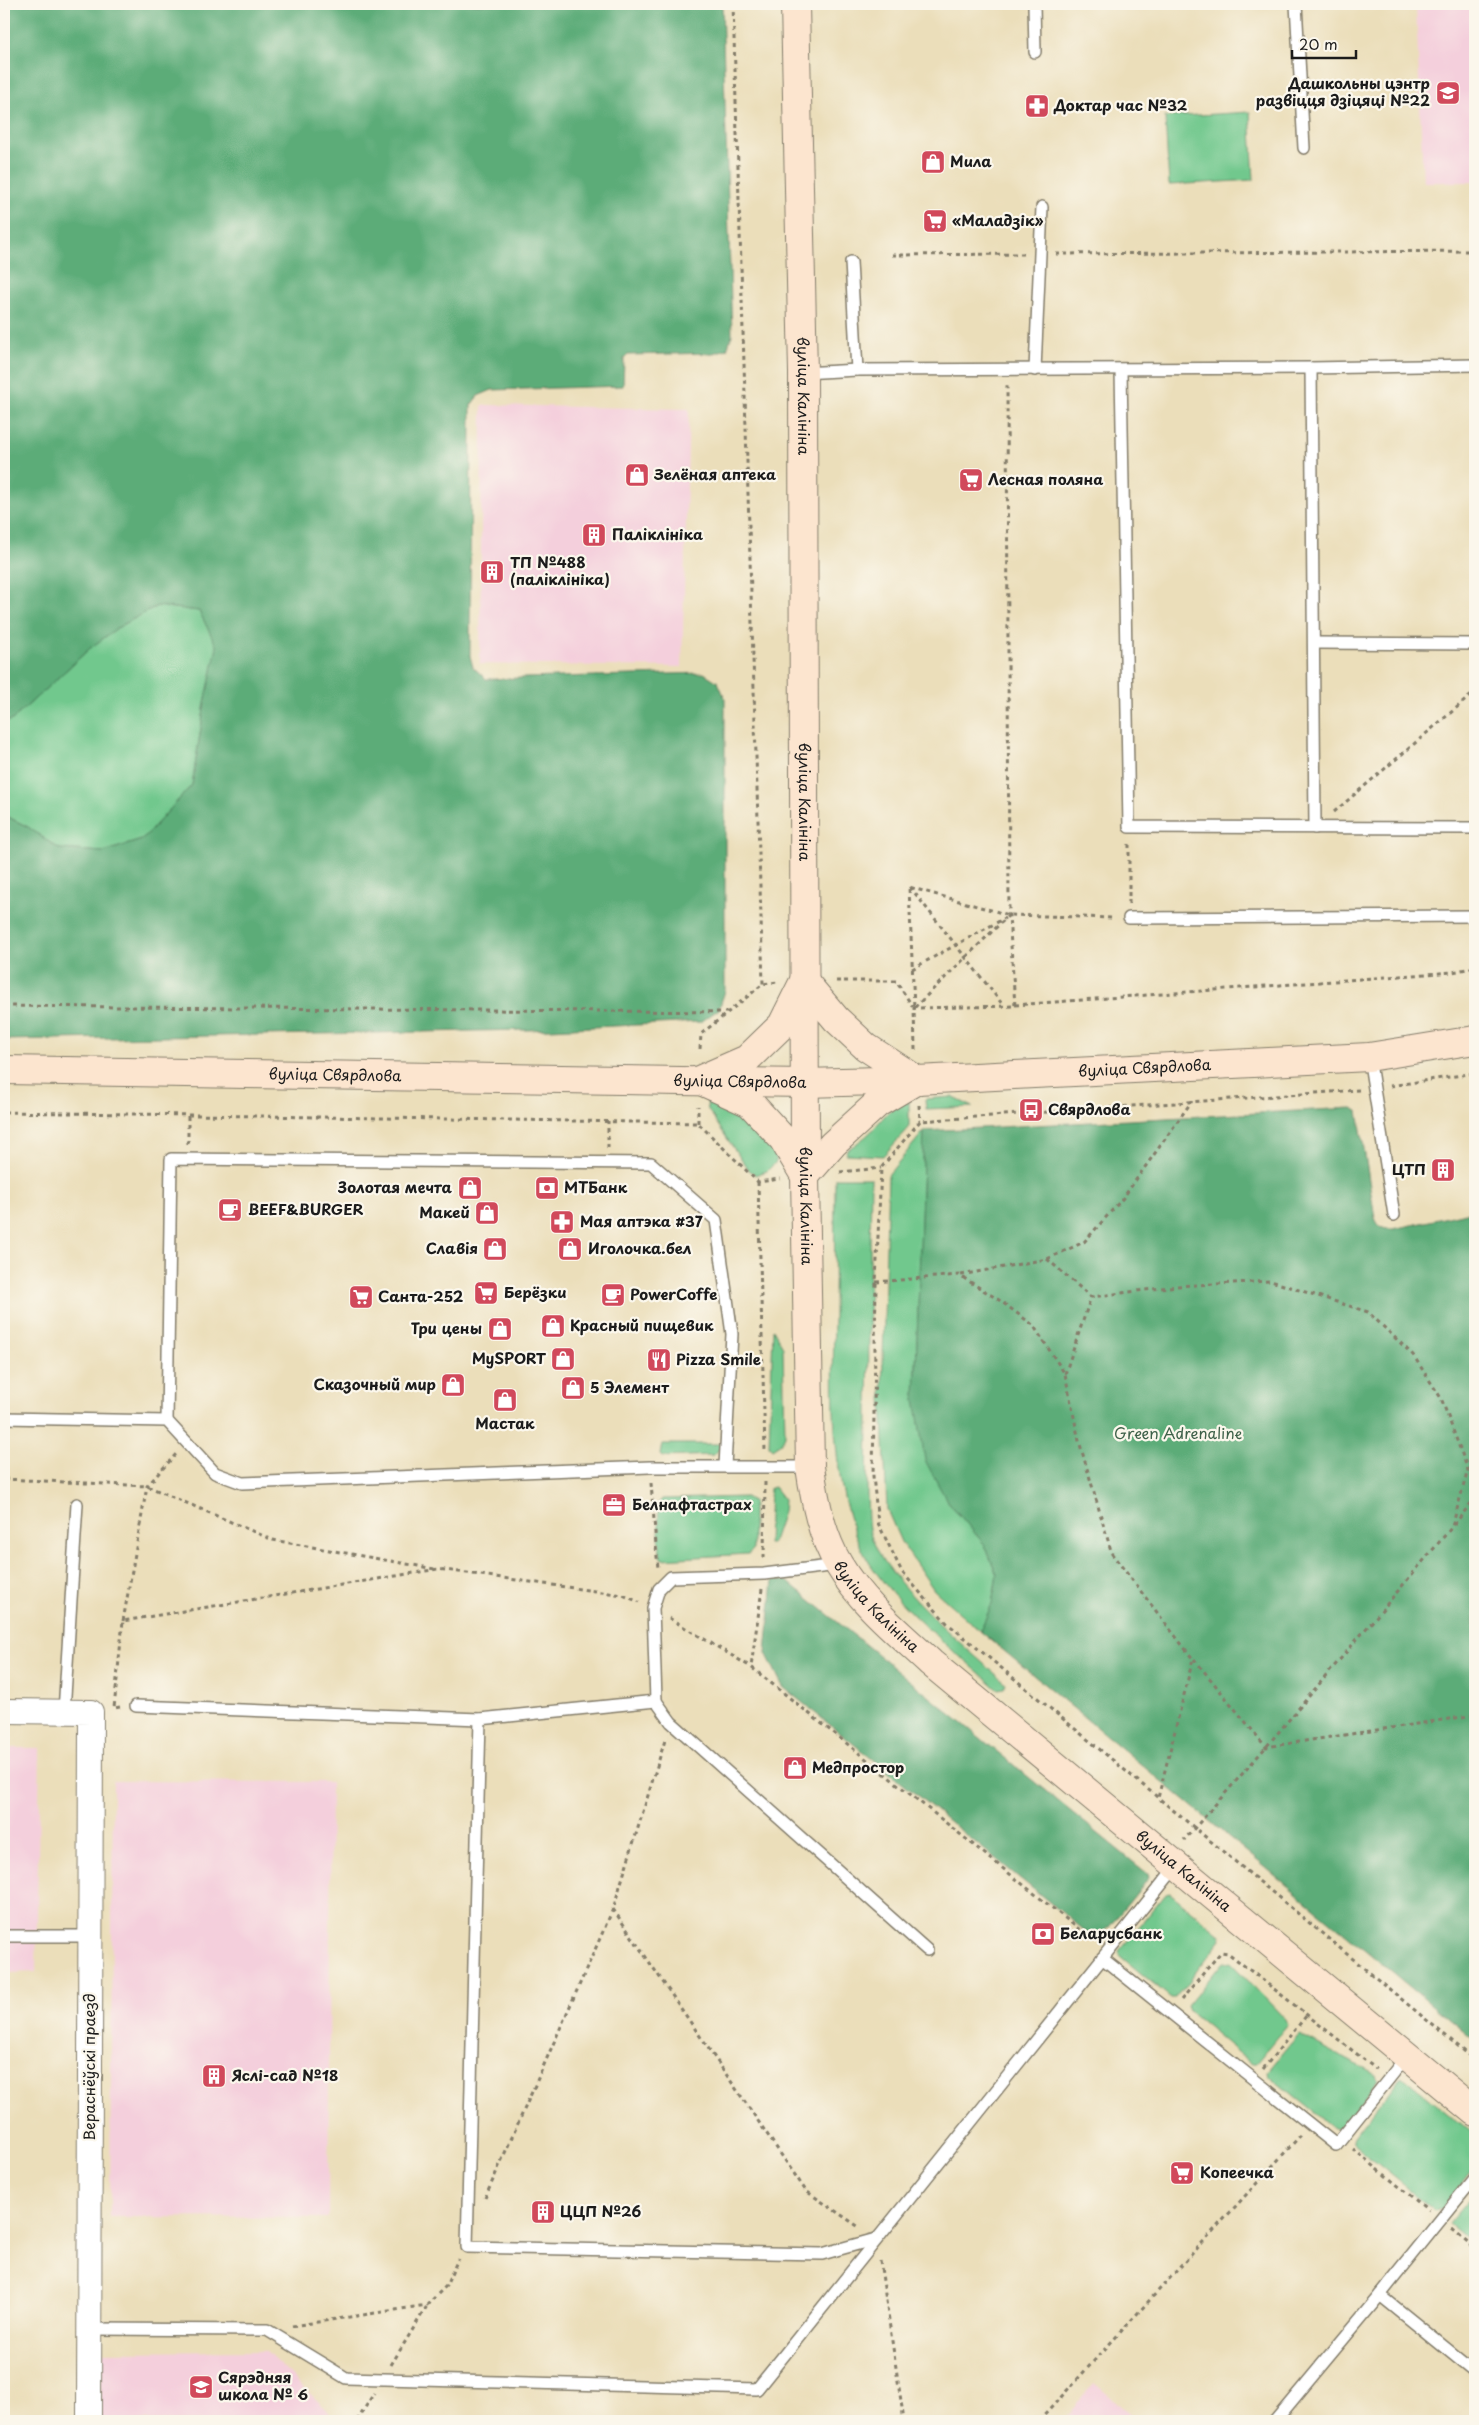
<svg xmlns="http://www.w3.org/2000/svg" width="1479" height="2425" font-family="'Playpen Sans',sans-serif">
  <rect width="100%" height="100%" fill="#fbf7ec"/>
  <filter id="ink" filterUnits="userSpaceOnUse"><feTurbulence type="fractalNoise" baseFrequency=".02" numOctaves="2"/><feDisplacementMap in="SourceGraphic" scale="10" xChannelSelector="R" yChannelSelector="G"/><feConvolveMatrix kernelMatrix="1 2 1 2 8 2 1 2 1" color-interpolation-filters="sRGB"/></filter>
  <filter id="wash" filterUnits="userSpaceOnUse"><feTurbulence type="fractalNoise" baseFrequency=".0096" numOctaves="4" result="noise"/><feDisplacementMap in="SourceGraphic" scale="20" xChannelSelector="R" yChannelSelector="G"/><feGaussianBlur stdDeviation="1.12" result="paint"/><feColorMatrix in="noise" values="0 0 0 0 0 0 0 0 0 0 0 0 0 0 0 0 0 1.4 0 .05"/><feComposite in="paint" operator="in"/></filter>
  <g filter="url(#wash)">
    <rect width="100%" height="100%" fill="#ebdeba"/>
    <!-- built -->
    <g fill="#f4cfdc">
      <polygon points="1416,4 1475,4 1475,182 1423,182"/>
      <polygon points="482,405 689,409 682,667 480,664"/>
      <polygon points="4,1748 40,1748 36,1972 4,1973"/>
      <polygon points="113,1781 331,1782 328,2218 110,2217"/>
      <polygon points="265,2351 339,2421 100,2421 100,2352"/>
      <polygon points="1094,2383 1140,2421 1063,2421"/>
    </g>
    <!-- green -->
    <g fill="#71c88d" stroke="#467254">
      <polygon points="1250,112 1254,180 1169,185 1165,117"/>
      <polygon points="157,606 199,611 218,646 205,703 192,785 142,840 103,852 59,849 28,827 4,815 4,722 12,720 89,649 117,628"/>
      <polygon points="952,1097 973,1107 926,1109 925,1099"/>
      <path d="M709 1098 734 1105C739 1113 744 1122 750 1129 760 1141 778 1143 776 1162L767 1171 755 1175 747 1168 708 1110 707 1102Z"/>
      <path d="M909 1102V1128L883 1156 845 1154 847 1150C857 1143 867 1137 875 1127 885 1116 892 1104 909 1102Z"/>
      <polygon points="924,1131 915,1399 946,1499 985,1545 997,1575 992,1604 980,1631 934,1590 901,1542 887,1510 882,1395 888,1175"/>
      <path d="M835 1178H871L867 1495C868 1507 867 1522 870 1533 884 1580 969 1651 1006 1683L1004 1688 998 1689C956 1652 908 1617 875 1571 828 1507 833 1394 834 1318 834 1271 835 1225 835 1178Z"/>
      <polygon points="773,1329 783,1347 785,1435 781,1443 772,1449 769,1446"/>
      <polygon points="663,1444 720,1444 722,1446 714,1455 663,1457 661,1455"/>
      <polygon points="774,1487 784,1500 783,1512 772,1544 768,1544 770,1488"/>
      <polygon points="746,1497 753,1502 753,1550 748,1554 662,1559 660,1556 658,1504 662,1499"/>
      <polygon points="1170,1893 1221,1935 1222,1939 1175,1998 1171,1998 1120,1956 1119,1951 1166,1894"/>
      <polygon points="1223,1962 1231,1963 1286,2020 1288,2025 1256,2063 1251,2063 1189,2011 1187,2006"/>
      <polygon points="1299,2034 1376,2075 1378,2080 1339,2129 1333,2128 1269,2076 1268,2071"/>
      <polygon points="1402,2076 1475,2136 1475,2167 1442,2209 1436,2211 1352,2143 1352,2139 1398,2079"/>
      <polygon points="1475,2193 1475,2245 1449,2224"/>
    </g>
    <!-- forest -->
    <g fill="#5cac78" stroke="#3c644a">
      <polygon points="4,4 722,4 732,335 727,349 713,353 628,355 624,359 623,386 492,390 478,396 471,405 470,656 473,667 486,679 704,673 718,682 725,698 725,991 719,1009 701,1022 528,1030 4,1040 4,815 28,827 59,849 103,852 142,840 192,785 205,703 217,647 199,611 157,606 117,628 89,649 12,720 4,722"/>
      <path d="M1352 1108 1358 1111 1375 1218C1379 1228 1383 1229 1393 1229L1475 1211V2041L980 1631 992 1604 997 1575 985 1545 946 1499 925 1460 915 1399 924 1131Z"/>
      <polygon points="773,1579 787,1581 1148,1874 1149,1878 1100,1938 1095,1939 783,1687 766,1653"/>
    </g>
  </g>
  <g filter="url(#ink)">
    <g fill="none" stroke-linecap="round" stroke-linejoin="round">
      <defs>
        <g id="lane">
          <polyline points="1034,4 1035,52"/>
          <polyline points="1296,4 1304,148"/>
          <polyline points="851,262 857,370"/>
          <polyline points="1311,368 1315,828"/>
          <polyline points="1035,370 1042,207"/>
          <polyline points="1121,370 1129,827 1475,828"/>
          <polyline points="803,373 857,370 1311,368 1475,365"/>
          <polyline points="1314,643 1475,644"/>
          <polyline points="1129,918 1475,916"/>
          <polyline points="1369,1057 1394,1215"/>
          <polyline points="4,1418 167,1421 215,1473 242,1483 650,1467 810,1467"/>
          <polyline points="167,1421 171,1159 651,1163 716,1220 732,1334 725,1466"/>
          <polyline points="838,1565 764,1574 671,1577 659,1589 653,1608 656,1701 480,1719 467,2247 822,2254 876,2239"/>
          <polyline points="656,1701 671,1722 927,1950"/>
          <polyline points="136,1706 480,1719"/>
          <polyline points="64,1712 77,1504"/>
          <polyline points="4,1936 91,1936"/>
          <polyline points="1102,1958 1336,2145 1407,2056"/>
          <polyline points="1475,2177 1380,2295 1475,2372"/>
          <polyline points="90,2329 267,2330 346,2378 757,2389 1177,1865"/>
          <polyline points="1275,2421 1380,2295"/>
        </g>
        <polyline id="street" points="4,1711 91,1712 89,2421"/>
        <g id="secondary">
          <path id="s1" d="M795 4 803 373 805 1176 810 1467C815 1501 821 1535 839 1565 862 1604 899 1633 931 1663L1475 2112"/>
          <polygon points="804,981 836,1019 866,1047 917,1080 878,1103 833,1144 805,1176 783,1139 750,1103 699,1080 747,1059 782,1025"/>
          <path id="s2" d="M4 1070 805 1083 917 1080 1369 1057 1475 1040"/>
        </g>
      </defs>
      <!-- lane casing -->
      <use href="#lane" stroke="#847d6b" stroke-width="14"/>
      <!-- street casing -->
      <use href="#street" stroke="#847d6b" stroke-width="26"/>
      <!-- secondary casing -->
      <use href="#secondary" stroke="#847d6b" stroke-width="30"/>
      <!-- path -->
      <g stroke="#847d6b" stroke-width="3" stroke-dasharray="4 4" stroke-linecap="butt">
        <polyline points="733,4 763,984"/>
        <polyline points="1056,254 1475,251"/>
        <polyline points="892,255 1025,254"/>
        <polyline points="1334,812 1475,692"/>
        <polyline points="910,887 1003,1005"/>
        <polyline points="1129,904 1129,843"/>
        <polyline points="1009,915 914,1008 909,887 1009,915 1115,918"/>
        <polyline points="912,969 1005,918"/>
        <polyline points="836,981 896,981 913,1007"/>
        <polyline points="1015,1005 1453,972 1475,967"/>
        <polyline points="4,1006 728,1012"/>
        <polyline points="700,1049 701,1034 763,984 777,982"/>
        <polyline points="915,1050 914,1008 1015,1006 1009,915 1007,385"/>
        <polyline points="1390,1086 1475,1073"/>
        <polyline points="1359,1090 920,1121 881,1168 876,1282 873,1476 878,1523 902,1572 947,1623 1475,2060"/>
        <polyline points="919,1105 920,1121"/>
        <polyline points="4,1112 698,1123 758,1182 780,1179"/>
        <polyline points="698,1123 698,1106"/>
        <polyline points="188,1144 188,1115"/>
        <polyline points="608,1148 608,1121"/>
        <polyline points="840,1172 881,1168"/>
        <polyline points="758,1182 765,1451"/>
        <polyline points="1047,1259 1091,1297"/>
        <polyline points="961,1275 1047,1259 1084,1242 1123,1198 1192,1101"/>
        <polyline points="876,1282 959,1275 999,1300 1033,1325 1065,1374 1079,1441 1112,1554 1193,1659 1158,1798"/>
        <polyline points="1065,1374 1091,1297 1177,1286 1271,1281 1368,1312 1413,1355 1441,1398 1468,1470 1452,1527 1266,1747 1184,1840"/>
        <polyline points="4,1479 147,1486 273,1540 435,1569"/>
        <polyline points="651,1483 658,1569"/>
        <polyline points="1454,1525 1475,1498"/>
        <polyline points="764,1558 765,1482"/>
        <polyline points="762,1589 751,1667 1095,1942"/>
        <polyline points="669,1618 751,1667"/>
        <polyline points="123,1621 147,1486 177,1453"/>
        <polyline points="1194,1659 1266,1747 1475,1715"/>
        <polyline points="120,1707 114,1708 123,1621 438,1569 623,1595 639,1602"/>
        <polyline points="613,1909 806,2191 859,2227"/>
        <polyline points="1181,2000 1221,1952 1228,1953 1376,2069"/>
        <polyline points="1263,2069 1307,2015"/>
        <polyline points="1353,2149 1428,2210"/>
        <polyline points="485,2198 613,1909 666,1737"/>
        <polyline points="1452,2229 1475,2248"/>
        <polyline points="880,2261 904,2421"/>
        <polyline points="292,2326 427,2305 446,2286 458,2259"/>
        <polyline points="391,2365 427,2306"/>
        <polyline points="357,2421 374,2393"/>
        <polyline points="1039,2421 1300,2136"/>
      </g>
      <!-- lane -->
      <use href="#lane" stroke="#fff" stroke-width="11"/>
      <!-- street -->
      <use href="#street" stroke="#fff" stroke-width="24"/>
      <!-- secondary -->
      <use href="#secondary" stroke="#fce5cf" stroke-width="28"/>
    </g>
  </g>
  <!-- icons -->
  <defs>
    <symbol id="school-square" viewBox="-11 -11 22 22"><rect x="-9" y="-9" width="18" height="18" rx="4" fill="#d1495b" stroke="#fbf7ec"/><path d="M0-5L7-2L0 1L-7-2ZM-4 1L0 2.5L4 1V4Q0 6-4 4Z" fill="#fff"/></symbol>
    <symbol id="pharmacy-square" viewBox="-11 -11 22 22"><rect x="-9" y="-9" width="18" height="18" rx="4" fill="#d1495b" stroke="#fbf7ec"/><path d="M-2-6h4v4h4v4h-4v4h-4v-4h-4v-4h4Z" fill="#fff"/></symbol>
    <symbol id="shop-square" viewBox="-11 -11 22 22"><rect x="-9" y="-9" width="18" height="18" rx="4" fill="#d1495b" stroke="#fbf7ec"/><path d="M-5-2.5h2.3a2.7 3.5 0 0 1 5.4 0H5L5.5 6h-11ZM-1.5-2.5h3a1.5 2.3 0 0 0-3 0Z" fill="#fff"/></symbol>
    <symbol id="supermarket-square" viewBox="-11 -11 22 22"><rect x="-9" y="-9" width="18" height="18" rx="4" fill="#d1495b" stroke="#fbf7ec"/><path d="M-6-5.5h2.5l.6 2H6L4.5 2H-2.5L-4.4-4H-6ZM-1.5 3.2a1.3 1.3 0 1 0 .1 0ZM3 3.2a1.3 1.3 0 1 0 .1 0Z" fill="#fff"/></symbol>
    <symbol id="building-square" viewBox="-11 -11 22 22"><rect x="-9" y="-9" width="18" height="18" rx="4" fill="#d1495b" stroke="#fbf7ec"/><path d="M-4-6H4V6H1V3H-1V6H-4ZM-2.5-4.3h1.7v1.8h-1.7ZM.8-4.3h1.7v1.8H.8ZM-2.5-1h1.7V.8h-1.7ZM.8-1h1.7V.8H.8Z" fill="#fff"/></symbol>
    <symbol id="bus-square" viewBox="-11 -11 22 22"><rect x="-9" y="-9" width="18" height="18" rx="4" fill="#d1495b" stroke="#fbf7ec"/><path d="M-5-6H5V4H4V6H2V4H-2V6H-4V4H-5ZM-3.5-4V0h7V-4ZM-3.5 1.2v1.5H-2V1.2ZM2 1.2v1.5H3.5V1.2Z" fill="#fff"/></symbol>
    <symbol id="bank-square" viewBox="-11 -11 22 22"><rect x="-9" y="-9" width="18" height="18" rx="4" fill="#d1495b" stroke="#fbf7ec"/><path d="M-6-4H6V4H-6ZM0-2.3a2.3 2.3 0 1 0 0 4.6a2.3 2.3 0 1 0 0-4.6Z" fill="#fff"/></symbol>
    <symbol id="cafe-square" viewBox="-11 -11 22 22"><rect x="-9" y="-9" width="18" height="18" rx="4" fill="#d1495b" stroke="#fbf7ec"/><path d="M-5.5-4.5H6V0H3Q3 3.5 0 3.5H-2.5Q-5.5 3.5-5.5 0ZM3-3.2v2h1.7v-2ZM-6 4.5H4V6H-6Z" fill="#fff"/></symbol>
    <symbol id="restaurant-square" viewBox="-11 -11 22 22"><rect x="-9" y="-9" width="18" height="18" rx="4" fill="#d1495b" stroke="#fbf7ec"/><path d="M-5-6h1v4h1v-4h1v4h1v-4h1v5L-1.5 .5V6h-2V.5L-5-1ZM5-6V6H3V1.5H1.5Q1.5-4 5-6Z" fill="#fff"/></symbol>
    <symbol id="office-square" viewBox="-11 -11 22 22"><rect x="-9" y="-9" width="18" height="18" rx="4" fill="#d1495b" stroke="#fbf7ec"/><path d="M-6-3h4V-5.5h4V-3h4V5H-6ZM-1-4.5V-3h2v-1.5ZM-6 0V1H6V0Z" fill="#fff"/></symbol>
  </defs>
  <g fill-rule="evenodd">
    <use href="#school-square" x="1434" y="79" width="28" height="28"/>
    <use href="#pharmacy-square" x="1023" y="92" width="28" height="28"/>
    <use href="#shop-square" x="919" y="148" width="28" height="28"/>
    <use href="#supermarket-square" x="921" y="207" width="28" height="28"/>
    <use href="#shop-square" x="623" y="461" width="28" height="28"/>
    <use href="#supermarket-square" x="957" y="466" width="28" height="28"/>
    <use href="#building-square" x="580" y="521" width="28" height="28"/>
    <use href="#building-square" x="478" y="558" width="28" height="28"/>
    <use href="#bus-square" x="1017" y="1096" width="28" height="28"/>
    <use href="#building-square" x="1429" y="1156" width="28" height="28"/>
    <use href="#shop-square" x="456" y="1174" width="28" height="28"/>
    <use href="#bank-square" x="533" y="1174" width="28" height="28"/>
    <use href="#cafe-square" x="216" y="1196" width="28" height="28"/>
    <use href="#shop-square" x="473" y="1199" width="28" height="28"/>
    <use href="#pharmacy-square" x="548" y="1208" width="28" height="28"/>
    <use href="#shop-square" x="481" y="1235" width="28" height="28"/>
    <use href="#shop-square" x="556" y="1235" width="28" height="28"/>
    <use href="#supermarket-square" x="472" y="1279" width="28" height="28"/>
    <use href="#cafe-square" x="599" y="1281" width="28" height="28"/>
    <use href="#supermarket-square" x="347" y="1283" width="28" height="28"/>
    <use href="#shop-square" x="539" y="1312" width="28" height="28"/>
    <use href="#shop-square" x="486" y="1315" width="28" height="28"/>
    <use href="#shop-square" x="549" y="1345" width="28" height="28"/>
    <use href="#restaurant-square" x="645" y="1346" width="28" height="28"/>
    <use href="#shop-square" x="439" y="1371" width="28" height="28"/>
    <use href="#shop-square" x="559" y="1374" width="28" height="28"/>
    <use href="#shop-square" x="491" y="1386" width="28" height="28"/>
    <use href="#office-square" x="600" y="1491" width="28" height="28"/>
    <use href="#shop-square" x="781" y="1754" width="28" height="28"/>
    <use href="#bank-square" x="1029" y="1920" width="28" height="28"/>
    <use href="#building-square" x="200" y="2062" width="28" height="28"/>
    <use href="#supermarket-square" x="1168" y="2159" width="28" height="28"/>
    <use href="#building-square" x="529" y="2198" width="28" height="28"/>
    <use href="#school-square" x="187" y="2373" width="28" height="28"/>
  </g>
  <g text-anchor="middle" stroke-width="4.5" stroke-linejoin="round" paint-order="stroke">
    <!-- poi labels -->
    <g font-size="15" font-weight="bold" fill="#1c1c1c" stroke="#fbf7ec" text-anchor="start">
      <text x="1430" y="89" text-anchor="end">Дашкольны цэнтр<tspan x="1430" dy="17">развіцця дзіцяці №22</tspan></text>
      <text x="1054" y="111">Доктар час №32</text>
      <text x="950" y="167">Мила</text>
      <text x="952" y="226">«Маладзік»</text>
      <text x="654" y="480">Зелёная аптека</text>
      <text x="988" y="485">Лесная поляна</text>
      <text x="612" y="540">Паліклініка</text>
      <text x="510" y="568">ТП №488<tspan x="510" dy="17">(паліклініка)</tspan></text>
      <text x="1048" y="1115">Свярдлова</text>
      <text x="1426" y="1175" text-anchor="end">ЦТП</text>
      <text x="452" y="1193" text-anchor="end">Золотая мечта</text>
      <text x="564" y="1193">МТБанк</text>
      <text x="248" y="1215">BEEF&amp;BURGER</text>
      <text x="470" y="1218" text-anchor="end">Макей</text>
      <text x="580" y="1227">Мая аптэка #37</text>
      <text x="478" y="1254" text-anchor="end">Славія</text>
      <text x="588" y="1254">Иголочка.бел</text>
      <text x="504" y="1298">Берёзки</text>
      <text x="630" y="1300">PowerCoffe</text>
      <text x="378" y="1302">Санта-252</text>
      <text x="570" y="1331">Красный пищевик</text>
      <text x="482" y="1334" text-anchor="end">Три цены</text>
      <text x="546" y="1364" text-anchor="end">MySPORT</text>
      <text x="676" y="1365">Pizza Smile</text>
      <text x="436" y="1390" text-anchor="end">Сказочный мир</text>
      <text x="590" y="1393">5 Элемент</text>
      <text x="505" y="1429" text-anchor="middle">Мастак</text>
      <text x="632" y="1510">Белнафтастрах</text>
      <text x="812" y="1773">Медпростор</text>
      <text x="1060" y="1939">Беларусбанк</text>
      <text x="232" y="2081">Яслі-сад №18</text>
      <text x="1200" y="2178">Копеечка</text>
      <text x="560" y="2217">ЦЦП №26</text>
      <text x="218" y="2383">Сярэдняя<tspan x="218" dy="17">школа № 6</tspan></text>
    </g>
    <!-- street labels -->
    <g font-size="15" fill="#1c1c1c" stroke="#fbf7ec">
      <text dy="5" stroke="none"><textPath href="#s1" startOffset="392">вуліца Калініна</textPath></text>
      <text dy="5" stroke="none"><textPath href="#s1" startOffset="798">вуліца Калініна</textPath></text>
      <text dy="5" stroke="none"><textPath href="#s2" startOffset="1141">вуліца Свярдлова</textPath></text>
      <text dy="5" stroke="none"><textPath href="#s2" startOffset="331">вуліца Свярдлова</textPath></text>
      <text dy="5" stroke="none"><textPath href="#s2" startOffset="736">вуліца Свярдлова</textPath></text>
      <text dy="5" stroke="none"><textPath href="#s1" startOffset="1202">вуліца Калініна</textPath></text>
      <text dy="5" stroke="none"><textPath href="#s1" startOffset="1622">вуліца Калініна</textPath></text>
      <text dy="5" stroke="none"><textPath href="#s1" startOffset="2028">вуліца Калініна</textPath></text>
      <text transform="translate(90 2067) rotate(-90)" y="5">Вераснёўскі праезд</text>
    </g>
    <!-- park labels -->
    <g font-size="15" fill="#3e6149" stroke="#fbf7ec">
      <text x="1178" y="1439">Green Adrenaline</text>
    </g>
  </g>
  <!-- margin -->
  <rect width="1479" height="2425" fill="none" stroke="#fbf7ec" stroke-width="20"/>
  <!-- scale -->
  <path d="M1292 50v8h64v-8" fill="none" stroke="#1c1c1c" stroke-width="2.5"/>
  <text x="1299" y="50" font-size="15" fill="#1c1c1c" stroke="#fbf7ec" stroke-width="4" paint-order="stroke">20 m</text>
</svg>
